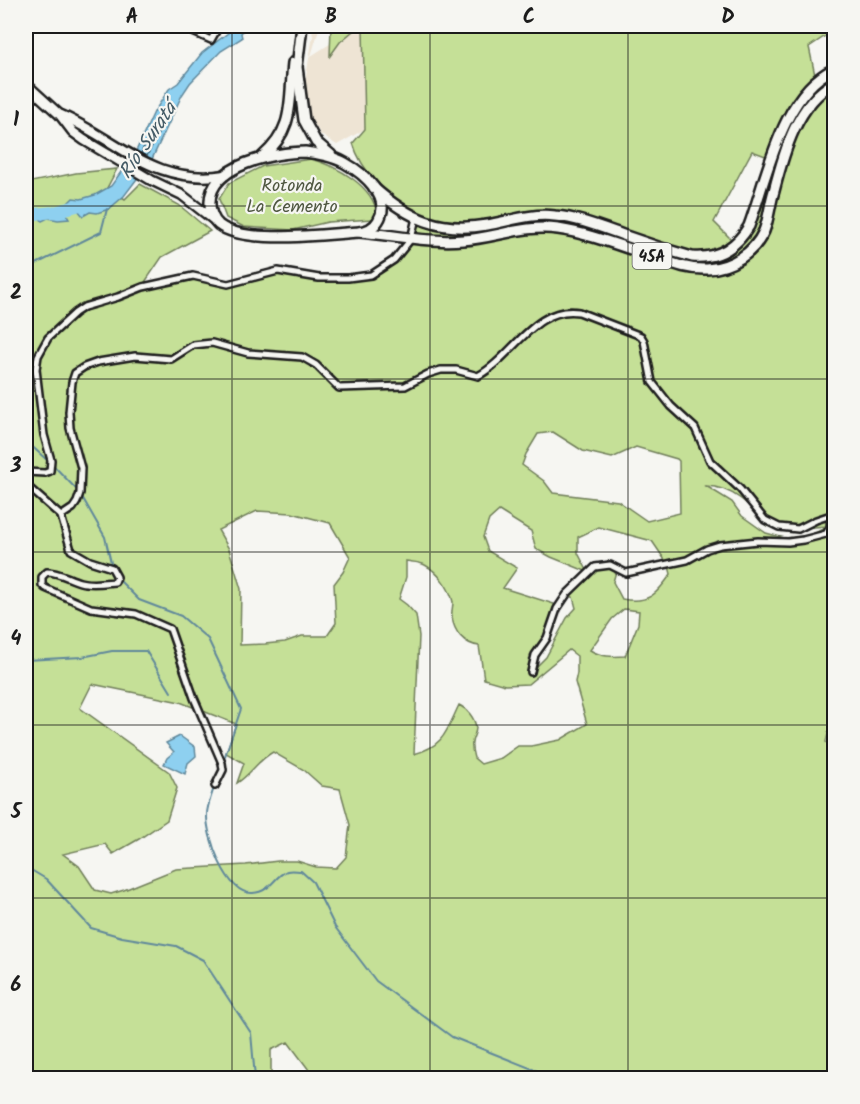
<svg xmlns="http://www.w3.org/2000/svg" width="860" height="1104" font-family="Kalam,sans-serif">
  <rect width="100%" height="100%" fill="#f6f6f2"/>
  <filter id="ink" filterUnits="userSpaceOnUse"><feTurbulence type="fractalNoise" baseFrequency=".0167" numOctaves="2"/><feDisplacementMap in="SourceGraphic" scale="12" xChannelSelector="R" yChannelSelector="G"/><feConvolveMatrix kernelMatrix="1 2 1 2 8 2 1 2 1" color-interpolation-filters="sRGB"/></filter>
  <g filter="url(#ink)">
    <!-- built -->
    <polygon fill="#eee4d4" points="311,26 320,26 311,56 358,26 363,26 365,129 337,145 321,135 311,119 303,93 313,36"/>
    <!-- green -->
    <g fill="#c5e097" stroke="#707e5a" stroke-width="1.5" fill-rule="evenodd">
      <polygon points="331,26 359,26 340,42 330,56"/>
      <path d="M363 26H834V30L809 47 816 80 834 69V716L832 717 826 742 834 746V1078H315L288 1042 271 1050V1078H26V183L76 173 117 169 107 188 125 199 140 184 179 205 210 231 162 257 143 285 186 277 239 284 270 271 285 269 326 280 379 271 411 239 416 218C391 197 362 175 353 143L365 129ZM752 151 771 158 749 226 736 244 714 222ZM553 432 583 451 612 458 636 447 677 459 679 461 680 513 647 521 618 501 553 493 544 481 522 465 526 454 538 434ZM706 486C733 487 750 505 767 526L801 528 828 526 799 542 766 533 742 516 732 502ZM257 511 292 513 330 523 350 557 343 572 334 584 336 623 327 636H302L285 642 265 644 240 645 241 589 229 549 218 530ZM499 511 531 531 536 549 551 557 588 572 578 553V537L599 527 652 541 669 566 671 574C657 594 649 604 622 599L613 582 617 568 595 567 567 594 573 597 576 608 567 618 546 657 531 672C536 644 553 635 554 604L503 588 517 568 488 551 483 537 489 520ZM406 561C412 562 420 562 425 565 438 572 450 588 453 602 453 607 451 612 452 617 454 632 464 644 479 646L484 679 505 685 528 684 569 650 577 656V673L575 682 587 724 560 740 531 746H518L501 758 481 764 474 758C473 754 471 748 472 743 472 738 476 734 476 728 475 718 467 709 459 705 446 732 444 746 414 754L419 636 416 615 407 605 399 599 406 577ZM624 609 639 611 638 624 625 656C612 657 601 657 590 650L612 619ZM92 684 180 702 236 724 226 753 244 763 237 783C251 774 258 760 273 752L304 770 322 786 340 789 350 825 346 857 336 868 316 867 297 861H278L246 865 176 869 124 890 111 894 95 890 79 866 63 854 105 844 113 854 139 839 167 820 177 788 169 772 80 708Z"/>
      <path d="M311 159C336 166 373 185 377 214L372 219 328 222 293 230 244 227 226 218 219 199 229 183 263 166Z"/>
    </g>
    <!-- water -->
    <g fill="#8ed0f0" stroke="#60889b" stroke-width="1.5">
      <polygon points="237,26 247,26 241,33 242,38 221,51 190,83 182,95 152,159 124,196 109,209 97,213 90,212 83,216 78,210 66,214 69,219 58,220 48,218 42,221 40,218 26,219 26,214 36,213 42,217 47,213 59,212 73,198 81,199 95,195 111,186 136,151 154,112 169,89 178,83 202,53"/>
      <polygon points="180,736 195,747 196,756 188,763 185,774 164,764 167,758 174,752 166,743"/>
    </g>
    <g fill="none" stroke-linecap="round" stroke-linejoin="round">
      <!-- shore -->
      <polyline stroke="#4a6471" stroke-width="1.5" points="141,154 149,134 163,109 166,109 168,113 147,156"/>
      <!-- stream -->
      <g stroke="#60889b" stroke-width="2">
        <polyline points="26,269 101,232 107,209"/>
        <polyline points="26,437 26,441 48,461"/>
        <polyline points="53,465 78,491"/>
        <polyline points="81,495 105,537 112,567"/>
        <polyline points="118,579 139,600 181,616 208,639 241,709 223,762"/>
        <polyline points="26,660 82,657 112,651 146,651 171,692"/>
        <path d="M214 787C212 795 207 806 207 814 206 835 226 895 253 893 271 892 274 876 287 871 291 870 297 871 301 871L313 882 335 927 376 981 452 1037 555 1078"/>
        <polyline points="26,867 46,879 91,928 122,937 176,946 203,960 251,1033 255,1078"/>
      </g>
      <!-- river -->
      <polyline stroke="#8ed0f0" stroke-width="12" points="26,215 54,212 77,206"/>
      <defs>
        <g id="street">
          <polyline points="179,26 211,40 219,26"/>
          <polyline points="26,472 45,473 50,471 51,460 44,435 38,386 36,369 38,356 48,338 75,313 84,307 118,297 143,287 193,276 228,284 278,271 319,278 348,278 371,275 394,260 411,239 416,218"/>
          <path d="M26 485 61 516 73 508 77 502 80 493 81 468 70 428 69 412 72 382 75 373 84 367 98 362 135 356 171 359 193 345 212 343 248 353 302 357 316 365 339 388 405 386 428 374 441 370H456L478 376C513 357 535 305 579 312L641 336 644 341 652 382 671 406 695 428 710 461 740 489 765 520 779 527 798 529 816 520 834 514"/>
          <path d="M61 516 71 550 90 561 112 568 117 577 115 582C103 583 91 585 80 582 69 579 59 572 47 572L42 577V585L45 588 91 608 136 614 170 629 194 698 222 763 223 770 215 786"/>
          <polyline points="531,672 535,655 547,638 557,609 567,594 595,567 610,565 626,573 687,560 707,549 720,545 758,541 788,542 803,540 826,534 830,528 831,516"/>
        </g>
        <g id="primary">
          <polyline points="26,84 60,115 73,132 84,140 151,180 182,195 214,220"/>
          <path d="M61 115C120 141 154 186 225 175"/>
        </g>
        <g id="highway">
          <polyline points="302,26 297,67 304,120 316,142 331,155"/>
          <path d="M305 152C319 154 333 156 345 163 363 173 393 198 378 221 374 228 367 231 359 232 326 234 245 245 219 225 213 220 210 211 210 204 208 165 276 152 305 152Z"/>
          <path d="M262 157C295 129 289 102 293 63"/>
          <path d="M374 188C409 219 440 233 487 225 510 221 531 213 555 216 579 218 603 228 626 236 648 244 670 251 692 257 718 259 736 248 749 226 767 177 782 93 834 69"/>
          <path d="M359 232C394 235 428 243 463 240 495 238 525 224 558 229 592 234 625 248 658 258 674 264 689 270 707 269 731 268 754 253 764 231 769 218 770 203 774 191 784 152 797 103 834 83"/>
        </g>
      </defs>
      <!-- street casing -->
      <use href="#street" stroke="#1c1c1c" stroke-width="10"/>
      <!-- primary casing -->
      <use href="#primary" stroke="#1c1c1c" stroke-width="13"/>
      <!-- highway casing -->
      <use href="#highway" stroke="#1c1c1c" stroke-width="14"/>
      <!-- street -->
      <use href="#street" stroke="#f6f6f2" stroke-width="5"/>
      <!-- primary -->
      <use href="#primary" stroke="#f6f6f2" stroke-width="8"/>
      <!-- highway -->
      <use href="#highway" stroke="#f6f6f2" stroke-width="9"/>
    </g>
  </g>
  <!-- grid -->
  <path fill="none" stroke="#1c1c1c" stroke-width="1.5" stroke-opacity="0.55" d="M232 26V1078M430 26V1078M628 26V1078M26 206H834M26 379H834M26 552H834M26 725H834M26 898H834"/>
  <g text-anchor="middle" stroke-width="4.5" stroke-linejoin="round" paint-order="stroke">
    <!-- shield labels -->
    <rect fill="#f6f6f2" stroke="#5d5d5c" stroke-width="1.5" x="632.5" y="243" width="39" height="26" rx="4.5"/>
    <g font-size="16" font-weight="bold" fill="#1c1c1c">
      <text x="652" y="262">45A</text>
    </g>
    <!-- park labels -->
    <g font-size="18" fill="#4f5741" stroke="#f6f6f2">
      <text x="292" y="191">Rotonda<tspan x="292" dy="21">La Cemento</tspan></text>
    </g>
    <!-- water labels -->
    <g font-size="20" font-style="italic" fill="#445b66" stroke="#f6f6f2">
      <text transform="translate(147 140) rotate(-56)" y="7">Río Suratá</text>
    </g>
  </g>
  <!-- margin -->
  <rect width="860" height="1104" fill="none" stroke="#f6f6f2" stroke-width="66"/>
  <rect x="33" y="33" width="794" height="1038" fill="none" stroke="#1c1c1c" stroke-width="2"/>
  <g font-size="20" text-anchor="middle" font-weight="bold" fill="#1c1c1c">
    <text x="132" y="23">A</text>
    <text x="331" y="23">B</text>
    <text x="529" y="23">C</text>
    <text x="728" y="23">D</text>
    <text x="16" y="126">1</text>
    <text x="16" y="299">2</text>
    <text x="16" y="472">3</text>
    <text x="16" y="645">4</text>
    <text x="16" y="818">5</text>
    <text x="16" y="991">6</text>
  </g>
</svg>
